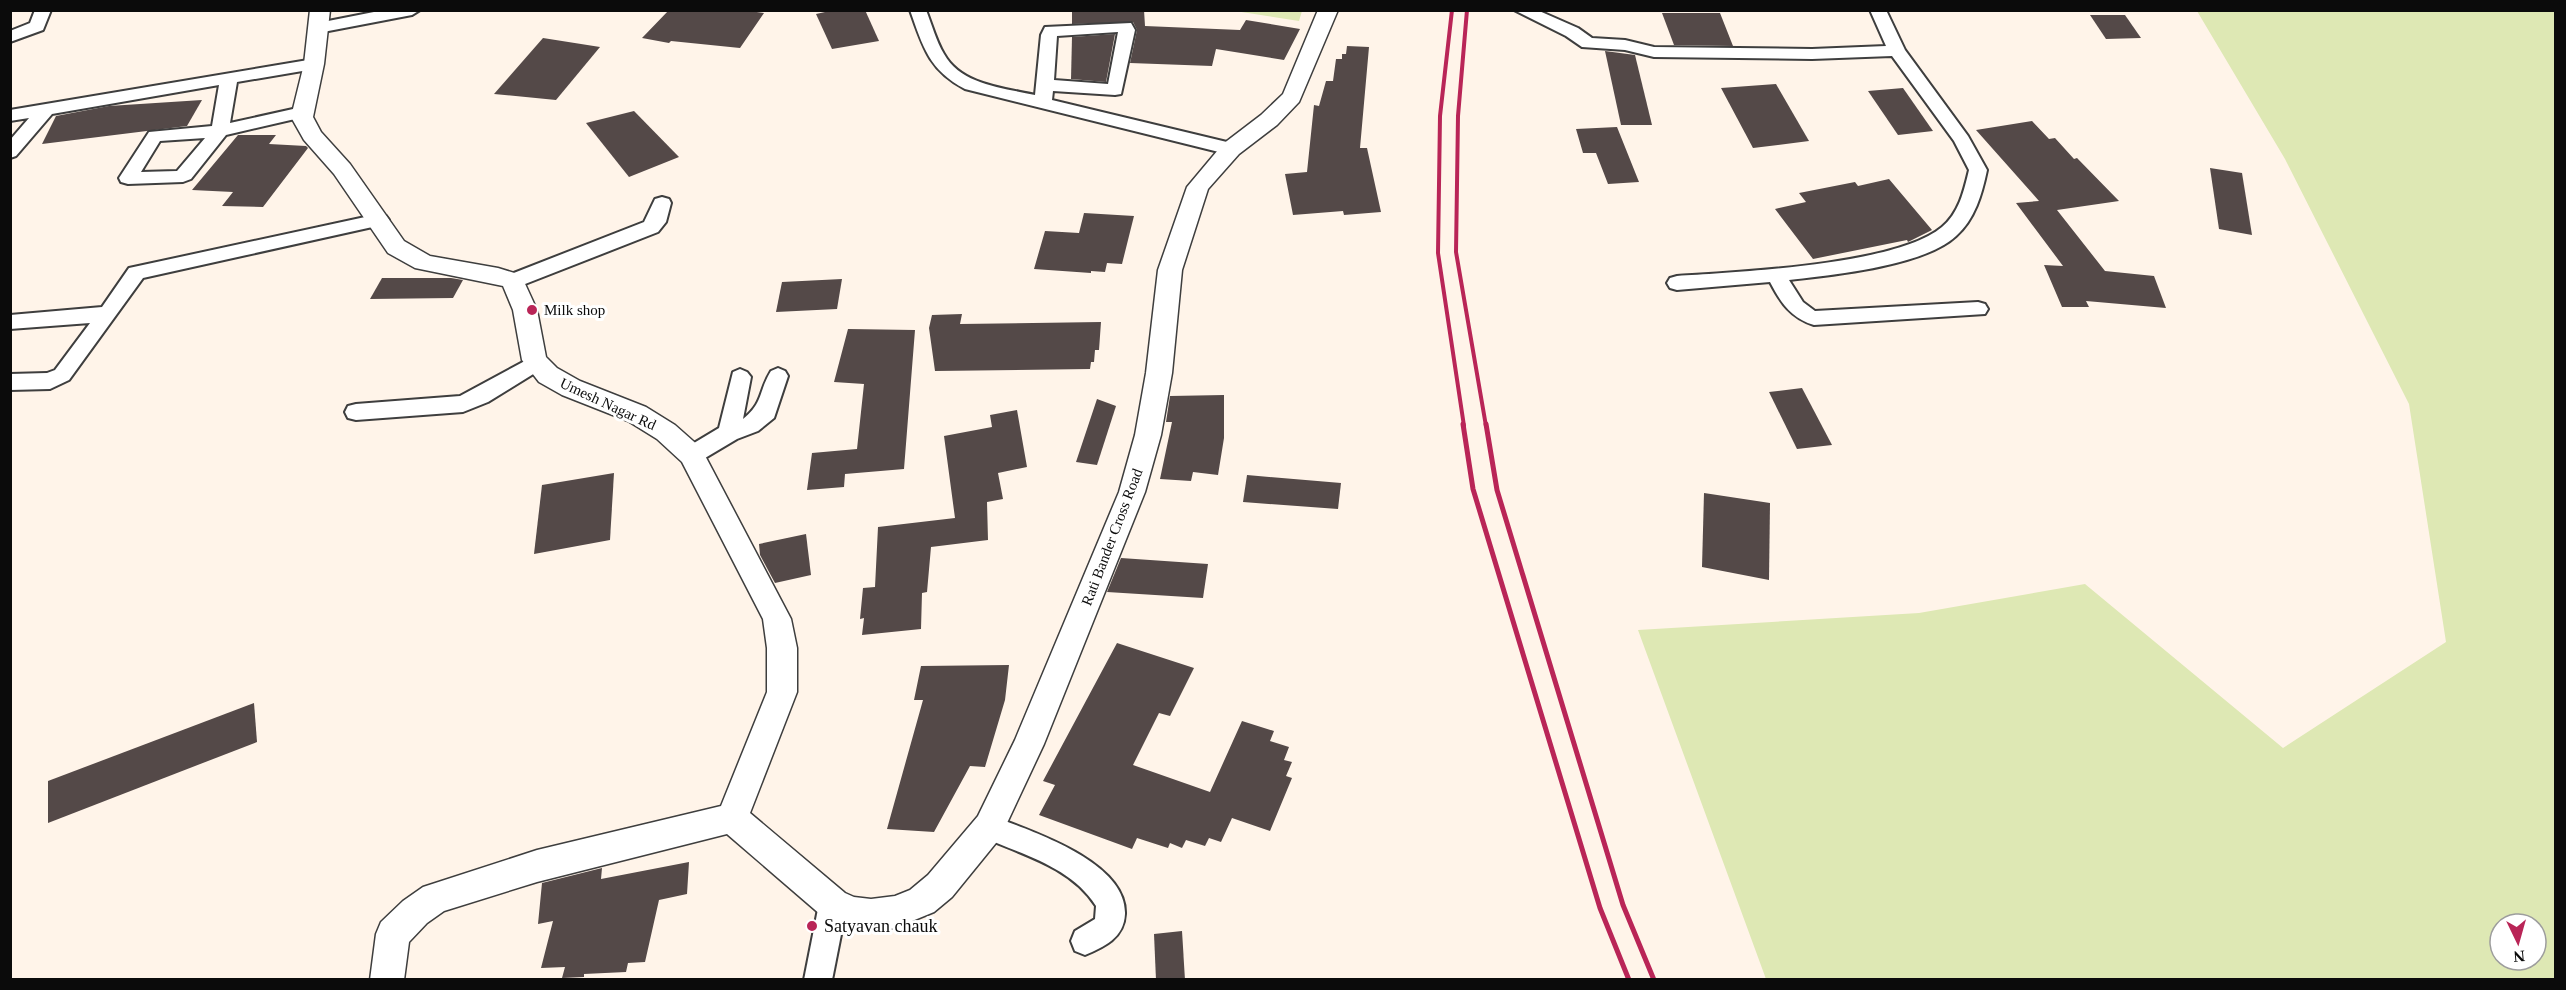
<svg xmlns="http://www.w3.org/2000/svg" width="2566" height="990" font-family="'Times New Roman',serif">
  <rect width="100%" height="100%" fill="#fff4e9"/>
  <!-- green -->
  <g fill="#dee8b4" fill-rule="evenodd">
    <polygon points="1235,11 1302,10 1302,11 1299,21"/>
    <path d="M2197 11H2555V979H1766L1638 630 1919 613 2085 584 2283 748 2446 642 2409 404 2285 159ZM2500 924H2536V960H2500Z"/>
  </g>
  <!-- building -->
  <g fill="#544948">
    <polygon points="669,10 742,10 764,13 740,48 671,41 669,43 642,38"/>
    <polygon points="834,10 865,10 879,41 832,49 816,14"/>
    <polygon points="1072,10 1144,10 1145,26 1240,30 1246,20 1300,29 1284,60 1216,49 1212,66 1130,63 1137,30 1133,22 1072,24"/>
    <polygon points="1662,13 1720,13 1733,46 1674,45"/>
    <polygon points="2090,15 2125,15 2141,38 2106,39"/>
    <polygon points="1115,34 1106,82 1071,79 1072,37"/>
    <polygon points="543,38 600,47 556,100 494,94"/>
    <polygon points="1347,46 1369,47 1360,148 1367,148 1381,212 1344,215 1343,211 1293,215 1285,174 1307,172 1314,105 1319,106 1326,81 1333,81 1336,59 1342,59 1342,54 1346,54"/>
    <polygon points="1605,51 1635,55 1652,125 1621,125"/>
    <polygon points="1776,84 1809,141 1753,148 1721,88"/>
    <polygon points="1903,88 1933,131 1898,135 1868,91"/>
    <polygon points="202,100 187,126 42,144 56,116 109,106"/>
    <polygon points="634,111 679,157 629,177 586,123"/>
    <polygon points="2032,121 2049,139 2055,138 2074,159 2077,158 2119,201 2057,210 2105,271 2154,276 2166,308 2086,301 2089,307 2062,307 2044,265 2063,266 2016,203 2039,201 1976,130"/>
    <polygon points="1617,127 1639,182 1608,184 1596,153 1583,153 1576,129"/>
    <polygon points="238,135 276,135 269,144 306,146 308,148 263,207 222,206 233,192 192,190"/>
    <polygon points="2210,168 2242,173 2252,235 2219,229"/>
    <polygon points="1889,179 1932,230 1908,242 1907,240 1813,259 1775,209 1806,202 1799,193 1855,182 1858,186"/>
    <polygon points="1084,213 1134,216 1122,264 1107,263 1105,272 1091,271 1091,273 1034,269 1045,231 1079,233"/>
    <polygon points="382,278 451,278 463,280 453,298 370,299"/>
    <polygon points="842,279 837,309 776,312 782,282"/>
    <polygon points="962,314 960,324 1101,322 1099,350 1095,350 1094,362 1091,362 1090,369 935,371 929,328 932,315"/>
    <polygon points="848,329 915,330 904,469 845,474 844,487 807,490 812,453 857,449 864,384 834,382"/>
    <polygon points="1802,388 1832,445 1797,449 1769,392"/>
    <polygon points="1224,395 1224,438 1218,475 1193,472 1191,481 1160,479 1172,422 1166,422 1170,396"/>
    <polygon points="1097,399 1116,406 1097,465 1076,462"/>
    <polygon points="1017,410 1027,467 998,473 1003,499 987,502 988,540 931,547 927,592 922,593 921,629 862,635 864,618 860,619 863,588 875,587 878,527 955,518 944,436 992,427 990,415"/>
    <polygon points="614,473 610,540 534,554 542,485"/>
    <polygon points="1247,475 1341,483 1338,509 1243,502"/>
    <polygon points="1704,493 1770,503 1769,580 1702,567"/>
    <polygon points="806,534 811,575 775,583 760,555 759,544"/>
    <polygon points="1121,558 1208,564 1203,598 1107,592"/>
    <polygon points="1117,643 1194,668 1170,716 1159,713 1133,765 1210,792 1242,721 1274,731 1270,741 1289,747 1284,760 1292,762 1286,776 1292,778 1270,831 1232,818 1221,842 1209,838 1205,846 1186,840 1182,848 1170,843 1168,848 1137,838 1132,849 1039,815 1055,785 1043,781"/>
    <polygon points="1009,665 1005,700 985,767 970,766 934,832 887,829 923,700 914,700 921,666"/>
    <polygon points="254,703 257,742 48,823 48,781"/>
    <polygon points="689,862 687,894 659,900 645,962 628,963 626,972 584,974 584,977 562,978 565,967 541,968 553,921 538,924 542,883 602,868 601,879"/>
    <polygon points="1182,931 1185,980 1156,980 1154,934"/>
  </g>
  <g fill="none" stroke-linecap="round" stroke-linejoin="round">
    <defs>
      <g id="minor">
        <polygon points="35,10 51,10 43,30 10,42 10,31 30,23"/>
        <polygon points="384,10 420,10 412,15 318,33 310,28 318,23"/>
        <path d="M910 10H926C932 25 936 41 944 54 961 85 1004 88 1035 95L1041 35 1045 27 1131 23 1135 30 1121 94 1115 95 1053 91 1052 100 1231 143 1237 145 1240 149 1237 153 1231 155 965 89C929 70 923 47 910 10ZM1118 32 1108 84 1054 80 1057 36Z"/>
        <path d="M1514 10H1537L1578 28 1592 38 1625 40 1654 47 1812 49 1886 46 1870 10H1886L1905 50 1968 136 1987 170C1982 194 1975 219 1956 236 1924 266 1833 275 1789 280L1803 302 1815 311 1978 302 1985 304 1988 309 1985 314 1814 325C1791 318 1781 303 1770 282L1677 290 1670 288 1667 283 1670 278 1677 276C1738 272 1897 265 1942 227 1959 213 1964 191 1969 170L1954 141 1892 56 1812 59 1654 57 1625 50 1582 47 1566 36Z"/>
        <path d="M314 59 320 60 323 64 320 68 237 82 230 123 302 107 308 108 311 112 308 116 226 135 191 179 183 182 128 184 121 182 119 178 149 132 212 126 219 85 52 114 16 156 10 158V140L29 118 10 121V110ZM205 138 177 171 141 172 160 141Z"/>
        <polygon points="662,197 669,199 671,203 666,222 658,232 520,286 513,288 506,286 503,281 506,276 644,222 655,199"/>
        <polygon points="379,214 386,216 389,220 386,224 143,278 69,380 50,389 10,390 10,374 47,373 55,370 90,323 10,329 10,315 102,307 129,268"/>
        <polygon points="536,355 543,358 546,363 543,368 488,402 463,412 356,420 348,418 345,412 348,406 356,404 460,396"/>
        <path d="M778 368 785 371 788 376 774 418 758 431 737 439 700 461 692 463 684 461 681 455 684 449 719 428 733 372 740 369 747 372 751 377 743 419C764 402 758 392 771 371Z"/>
        <path d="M989 815C1028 830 1127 861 1125 914 1124 938 1104 947 1085 955L1075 951 1071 941 1075 931 1095 919 1096 906C1071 866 1020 854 980 836L976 827 980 818Z"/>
        <polygon points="833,891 843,895 847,904 832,980 804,980 819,904 823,895"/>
      </g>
      <polygon id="tertiary" points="310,10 330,10 324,64 313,117 321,132 350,164 404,241 430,256 498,268 521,275 537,310 546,357 557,368 580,381 646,407 675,425 701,448 791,619 797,648 797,692 750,813 845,893 854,897 871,899 895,896 910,890 928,875 978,816 1015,740 1119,492 1135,435 1146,373 1158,270 1187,187 1223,144 1261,115 1283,94 1318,10 1338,10 1299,102 1277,125 1239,154 1208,189 1182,270 1172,373 1161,435 1145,492 1044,744 1000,838 952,897 934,912 895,928 871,931 851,929 821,915 727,834 537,882 444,911 427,923 409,942 404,980 370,980 376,934 381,922 403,901 423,887 537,850 721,806 767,692 767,648 763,619 682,462 657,439 628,421 562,395 539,382 522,360 513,310 503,286 415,268 388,253 334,174 304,140 291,117 304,64"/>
    </defs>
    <!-- minor casing -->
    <use href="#minor" stroke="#3e3e3e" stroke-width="4"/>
    <!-- tertiary casing -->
    <use href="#tertiary" stroke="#3e3e3e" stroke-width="3"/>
    <!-- minor -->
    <use href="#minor" fill="#fff" fill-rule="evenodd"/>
    <!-- tertiary -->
    <use href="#tertiary" fill="#fff" fill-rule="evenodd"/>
    <!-- rail-far1 -->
    <g stroke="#b92557" stroke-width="4">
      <polyline points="1452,10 1440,116 1438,253 1464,426"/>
      <polyline points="1467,10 1458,116 1456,252 1486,426"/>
    </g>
    <!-- rail -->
    <g stroke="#b92557" stroke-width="5">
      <polyline points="1463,424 1473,489 1600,908 1629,980"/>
      <polyline points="1486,424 1497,490 1623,905 1654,980"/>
    </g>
  </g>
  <!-- markers -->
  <g fill="#b92557" stroke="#fff" stroke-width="2">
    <circle cx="532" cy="310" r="6"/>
    <circle cx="812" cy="926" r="6"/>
  </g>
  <g text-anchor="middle" stroke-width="6" stroke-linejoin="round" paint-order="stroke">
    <!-- poi labels -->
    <g font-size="15" fill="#0b0b0b" stroke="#fff" text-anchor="start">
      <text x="544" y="315">Milk shop</text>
    </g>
    <!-- street labels -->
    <g font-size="15" fill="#0b0b0b" stroke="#fff">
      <text transform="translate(608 404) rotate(25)" y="5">Umesh Nagar Rd</text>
      <text transform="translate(1112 537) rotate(-69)" y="5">Rati Bander Cross Road</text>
    </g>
    <!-- near-poi labels -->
    <g font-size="18" fill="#0b0b0b" stroke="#fff" text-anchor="start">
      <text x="824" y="932">Satyavan chauk</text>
    </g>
  </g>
  <!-- border -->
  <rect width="2566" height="990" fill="none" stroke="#0b0b0b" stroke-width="24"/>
  <!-- north arrow -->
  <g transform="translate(2518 942) rotate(175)"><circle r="28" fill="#ffffff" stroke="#9d9d9d" stroke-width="1.5"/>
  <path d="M0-4.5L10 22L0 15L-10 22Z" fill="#b92557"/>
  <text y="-9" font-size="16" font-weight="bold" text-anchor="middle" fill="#0b0b0b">N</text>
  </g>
</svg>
